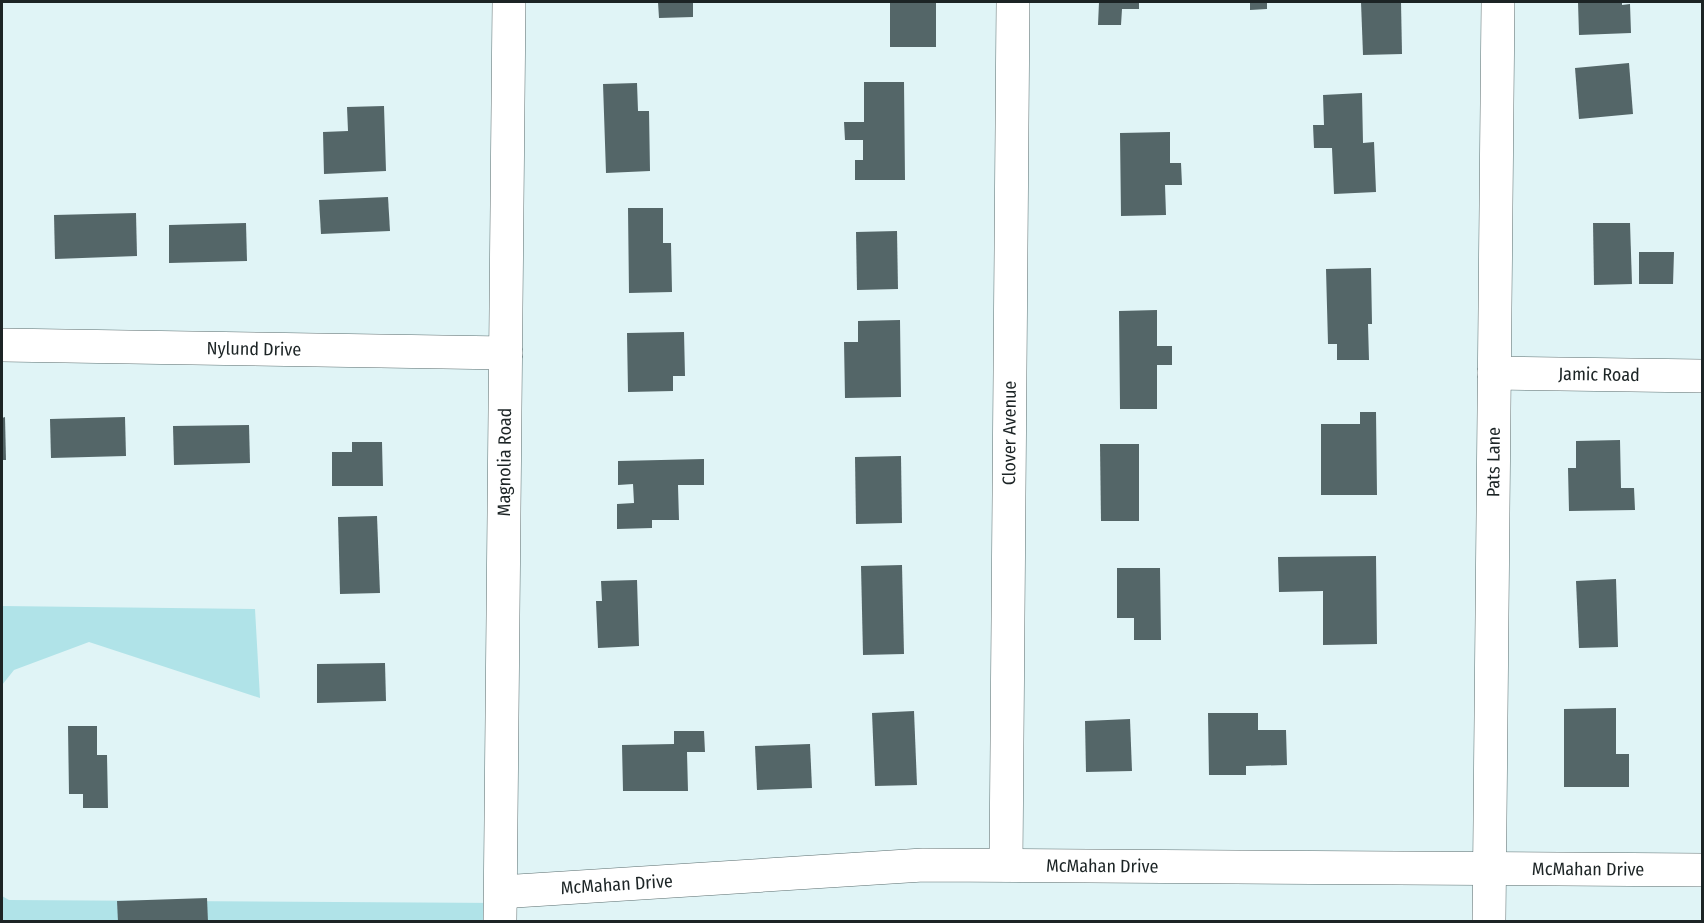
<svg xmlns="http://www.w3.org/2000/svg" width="1704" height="923" font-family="'Fira Sans Condensed',sans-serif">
  <rect width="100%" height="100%" fill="#e0f4f6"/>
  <!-- green -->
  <g fill="#b0e3e8">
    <polygon points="2,606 255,609 260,698 89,642 14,670 2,685"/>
    <polygon points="2,896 9,900 501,903 501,921 2,921"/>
  </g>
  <!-- building -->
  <g fill="#546668">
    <polygon points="658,2 693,2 693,17 659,18"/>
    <rect x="890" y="2" width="46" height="45"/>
    <polygon points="1099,2 1139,2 1139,9 1122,9 1121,25 1098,25"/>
    <polygon points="1250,2 1267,2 1267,9 1250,10"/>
    <polygon points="1361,2 1401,2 1402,54 1363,55"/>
    <polygon points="1578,2 1622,2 1622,5 1630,4 1631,33 1579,35"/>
    <polygon points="1629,63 1633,114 1579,119 1575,68"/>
    <polygon points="864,82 904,82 905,180 855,180 855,160 863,160 863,140 845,140 844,122 864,122"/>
    <polygon points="637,83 638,111 649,111 650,171 606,173 603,84"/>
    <polygon points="1362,93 1363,143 1374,142 1376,192 1334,194 1332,148 1314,148 1313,125 1324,125 1323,95"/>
    <polygon points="384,106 386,171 324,174 323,132 348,131 347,107"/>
    <polygon points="1170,132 1170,163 1181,163 1182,185 1165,185 1166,215 1121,216 1120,133"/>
    <polygon points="388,197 390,231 321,234 319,200"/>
    <polygon points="628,208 663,208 663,243 671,243 672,292 629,293"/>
    <polygon points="136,213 137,256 55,259 54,215"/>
    <polygon points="246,223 247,261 169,263 169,225"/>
    <polygon points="1593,223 1630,223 1632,284 1594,285"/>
    <polygon points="897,231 898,289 857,290 856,232"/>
    <polygon points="1639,252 1674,252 1673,284 1639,284"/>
    <polygon points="1371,268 1372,324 1368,324 1369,360 1337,360 1337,344 1328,344 1326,269"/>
    <polygon points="1157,310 1157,346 1172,346 1172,365 1157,365 1157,409 1120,409 1119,311"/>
    <polygon points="900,320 901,397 845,398 844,342 858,342 858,321"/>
    <polygon points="684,332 685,376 673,376 673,391 628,392 627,333"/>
    <polygon points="1360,412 1376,412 1377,495 1321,495 1321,424 1360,424"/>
    <polygon points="5,417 6,460 2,460 2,418"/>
    <polygon points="125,417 126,456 51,458 50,419"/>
    <polygon points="249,425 250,463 174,465 173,426"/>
    <polygon points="1620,440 1621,488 1634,488 1635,510 1569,511 1568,468 1576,468 1576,441"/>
    <polygon points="352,442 382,442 383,486 332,486 332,452 352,452"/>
    <polygon points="1100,444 1139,444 1139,521 1101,521"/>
    <polygon points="901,456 902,523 856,524 855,457"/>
    <polygon points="704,459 704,485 678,485 679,520 652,520 652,528 617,529 617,504 634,503 633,484 618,485 618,461"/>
    <polygon points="377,516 380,593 340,594 338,517"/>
    <polygon points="1376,556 1377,644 1323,645 1323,591 1279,592 1278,557"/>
    <polygon points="902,565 904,654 863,655 861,566"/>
    <polygon points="1117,568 1160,568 1161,640 1134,640 1134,618 1117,618"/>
    <polygon points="1616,579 1618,647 1579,648 1576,581"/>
    <polygon points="637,580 639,646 598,648 596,601 602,601 601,581"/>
    <polygon points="385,663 386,701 317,703 317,664"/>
    <polygon points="1616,708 1616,754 1629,754 1629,787 1564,787 1564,709"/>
    <polygon points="914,711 917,785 875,786 872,713"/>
    <polygon points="1208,713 1258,713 1258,730 1286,730 1287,765 1246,766 1246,775 1209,775"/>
    <polygon points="1130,719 1132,771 1086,772 1085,721"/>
    <polygon points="68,726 97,726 97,755 107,755 108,808 83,808 83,794 69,794"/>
    <polygon points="674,731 704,731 705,752 687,752 688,791 623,791 622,745 674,744"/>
    <polygon points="810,744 812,788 757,790 755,746"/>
    <polygon points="207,898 208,922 118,922 117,901"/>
  </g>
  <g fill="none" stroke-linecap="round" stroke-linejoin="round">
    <defs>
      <g id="street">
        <path id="s1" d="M2 345 506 353"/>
        <path id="s2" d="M1494 373 1702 376"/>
        <path id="s3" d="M1006 865 1013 2"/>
        <path id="s4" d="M501 892 923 865 1702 870"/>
        <path id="s5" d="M500 922 509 2"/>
        <path id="s6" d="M1489 922 1498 2"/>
      </g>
    </defs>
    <!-- street casing -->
    <use href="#street" stroke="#5b6e6f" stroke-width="34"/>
    <!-- street -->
    <use href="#street" stroke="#fff" stroke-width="33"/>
  </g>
  <g text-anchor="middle" stroke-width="6" stroke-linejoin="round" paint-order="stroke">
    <!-- street labels -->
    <g font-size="18" fill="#1c2425" stroke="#fff">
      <text dy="6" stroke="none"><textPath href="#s1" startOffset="252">Nylund Drive</textPath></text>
      <text dy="6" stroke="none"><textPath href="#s2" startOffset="105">Jamic Road</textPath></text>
      <text dy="6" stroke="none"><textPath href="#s3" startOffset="432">Clover Avenue</textPath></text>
      <text dy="6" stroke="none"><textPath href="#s6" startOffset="460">Pats Lane</textPath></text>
      <text dy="6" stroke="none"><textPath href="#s5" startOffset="460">Magnolia Road</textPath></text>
      <text dy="6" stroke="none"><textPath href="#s4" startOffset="602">McMahan Drive</textPath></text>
      <text dy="6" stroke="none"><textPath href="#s4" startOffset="1088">McMahan Drive</textPath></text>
      <text dy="6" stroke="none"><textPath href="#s4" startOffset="116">McMahan Drive</textPath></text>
    </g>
  </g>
  <!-- border -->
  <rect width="1704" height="923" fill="none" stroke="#1c2425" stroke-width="6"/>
</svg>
